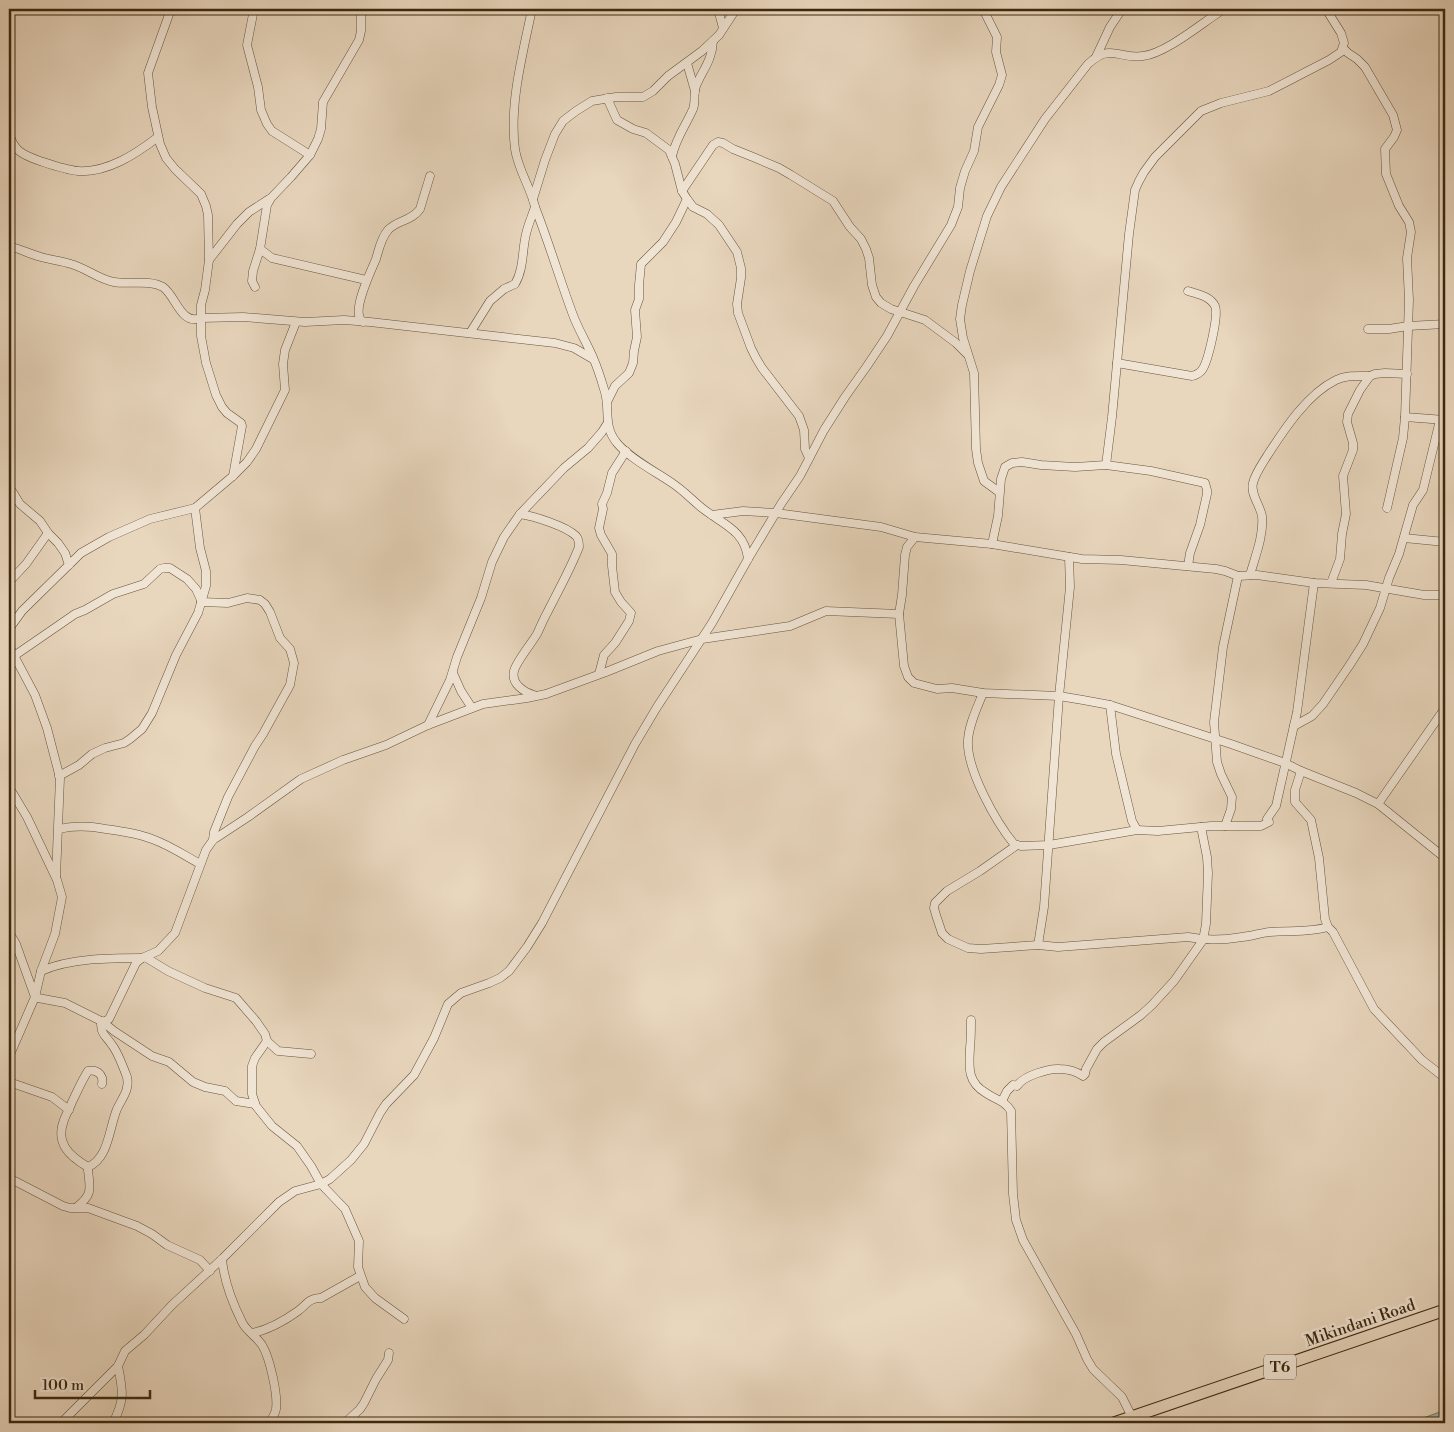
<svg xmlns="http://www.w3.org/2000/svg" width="1454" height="1432" font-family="'Libre Bodoni',serif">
  <defs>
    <pattern id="water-waves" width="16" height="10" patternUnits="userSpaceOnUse" patternTransform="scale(1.25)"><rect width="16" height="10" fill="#97b9ae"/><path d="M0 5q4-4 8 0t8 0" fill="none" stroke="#7c968c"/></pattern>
  </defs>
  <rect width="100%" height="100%" fill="#e8d6bd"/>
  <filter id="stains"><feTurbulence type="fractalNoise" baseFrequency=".004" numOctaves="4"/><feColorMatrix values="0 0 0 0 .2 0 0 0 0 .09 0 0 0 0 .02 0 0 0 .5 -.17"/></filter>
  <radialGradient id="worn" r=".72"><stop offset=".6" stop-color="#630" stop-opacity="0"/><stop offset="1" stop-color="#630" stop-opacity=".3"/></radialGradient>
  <!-- water -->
  <polygon fill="url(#water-waves)" stroke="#737f6e" points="1445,1410 1445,1423 1410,1423"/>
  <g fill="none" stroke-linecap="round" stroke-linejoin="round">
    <defs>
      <g id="minor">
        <polyline points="171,9 148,73 152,107 160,144 166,158 175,169 201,194 206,206 208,215 209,260 205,290 201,305 201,336 206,363 216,395 222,407 227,413 241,423 242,426 233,476"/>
        <polyline points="254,9 247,45 258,87 261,110 267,124 272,131 310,155"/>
        <path d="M532 9C523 53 509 104 515 149 518 170 531 188 535 207 549 243 560 280 573 315 579 331 588 345 594 360 598 369 601 379 604 389 611 408 602 425 617 443 629 458 656 472 672 483 683 490 692 500 702 508 722 524 745 530 748 559"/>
        <polyline points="718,9 723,28"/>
        <polyline points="1343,48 1348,53 1357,59 1365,67 1393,115 1397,130 1394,137 1385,149 1386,174 1399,206 1409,222 1411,232 1407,258 1409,300 1405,417 1403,438 1387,508"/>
        <polyline points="1096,57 1110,27 1122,9"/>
        <polyline points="687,63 695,91"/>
        <polyline points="607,98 617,120 633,129 646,133 669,150 675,164 682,191 687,199 693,207 707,214 719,225 737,252 741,268 741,278 737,304 738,313 751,348 756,358 762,368 799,416 804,430 805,449 809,458"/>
        <path d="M9 132C13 151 23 155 40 161 52 165 66 170 78 171 107 173 136 154 158 137"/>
        <path d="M672 156C676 138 686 125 693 109 696 101 693 93 696 86 703 69 712 61 713 41"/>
        <polyline points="682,191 713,145 718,142 723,143 733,149 753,157 779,168 791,175 833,201 850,227 861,239 866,249 869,258 872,285 876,297 881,303 891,309 925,320 956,343 967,354"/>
        <polyline points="533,199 545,160 555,134 563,121 576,111 592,101 616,97 643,97 653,91 668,76 702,51 719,35 736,9"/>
        <path d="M9 246C20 249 30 254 41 257 51 260 62 261 71 264 86 268 98 279 114 282 129 285 149 279 163 287 176 296 181 326 201 318L243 317 305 322 344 320 370 322 555 343 574 348 593 359"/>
        <polyline points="260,249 272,258 366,280"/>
        <polyline points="209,260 237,224 249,212 269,199"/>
        <polyline points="255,287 252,281 253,271 260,249 267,205 271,198 291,177 310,155 318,139 321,129 323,102 359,40 361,31 361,9"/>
        <path d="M363 322C361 320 359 317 359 315 356 302 371 271 376 259 379 249 381 238 388 230 397 220 412 221 420 209L430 176"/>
        <polyline points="1368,329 1389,329 1408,326 1445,324"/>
        <path d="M470 333 490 301 504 289 515 284C524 269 522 250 526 234 528 225 532 216 535 207"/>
        <path d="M1117 363 1192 376C1196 375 1199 374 1202 370 1208 362 1219 315 1215 306 1210 296 1197 294 1188 291"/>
        <polyline points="607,402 615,386 629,373 633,363 634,351 637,337 635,310 639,299 639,285 641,264 663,242 676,222 687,199"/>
        <polyline points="1405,417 1445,420"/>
        <polyline points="1106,465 1112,417 1129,234 1135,190 1139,181 1144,172 1155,157 1201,111 1221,103 1269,91 1329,60 1341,52 1344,43 1341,33 1326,9"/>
        <polyline points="9,486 20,504 40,521 48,533 58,543 65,553 69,565"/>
        <path d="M999 492 984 481 978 463 976 449 974 373 963 338 960 319 962 305 970 271 987 216 1001 187 1045 119 1088 64C1112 42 1118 60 1143 56 1167 53 1203 22 1224 9"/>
        <path d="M520 514C533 516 566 526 576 536 579 539 579 543 579 547 570 570 558 591 547 613 543 620 540 628 537 634 531 644 516 662 514 671 511 684 524 692 534 695"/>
        <polyline points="712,515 743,511 776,513 881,527 915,537 992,544 1082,559 1121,560 1216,569 1225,571 1238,576 1257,575 1314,583 1366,585 1424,595 1445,595"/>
        <polyline points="915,537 907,547 905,555 902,595 899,614 904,666 908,677 914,683 937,689 952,688 983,693 1059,696 1083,700 1110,705 1231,744 1285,763 1301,771 1356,793 1378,804 1445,858"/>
        <polyline points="1404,538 1445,542"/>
        <polyline points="992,544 998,516 1001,479 1005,467 1012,463 1022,462 1041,465 1075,467 1106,465 1151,471 1205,483 1207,490 1207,494 1200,525 1190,553 1188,566"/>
        <path d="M1250 575C1255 557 1264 535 1262 516 1260 505 1250 494 1253 483 1255 474 1262 464 1267 456 1284 430 1307 394 1336 380 1346 375 1358 376 1370 376"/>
        <polyline points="9,582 26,564 48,533"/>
        <polyline points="1331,583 1340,559 1342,534 1346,514 1343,476 1353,450 1353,443 1347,422 1348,414 1360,390 1370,376 1375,374 1385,373 1407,374"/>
        <polyline points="201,602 228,603 247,598 260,600 265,604 270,612 280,638 290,649 294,663 290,685 263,734 255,746 228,797 214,832 213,840"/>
        <polyline points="9,629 22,611 81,553 109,537 150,519 195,508 233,476 247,462 256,449 285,390 283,364 285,350 296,322"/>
        <polyline points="9,646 35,695 47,728 60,778 56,876"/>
        <polyline points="14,656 75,614 85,610 113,594 144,584 160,569 164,568 170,568 187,579 196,589 201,600"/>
        <polyline points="453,673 461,691 472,708"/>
        <polyline points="599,674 604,655 615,643 629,621 631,613 621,602 615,592 612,566 612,554 601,535 599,528 603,509 602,504 607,493 612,473 626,451"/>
        <path d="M983 693C977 708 969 724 968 740 966 769 996 822 1014 844L1021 846 1049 845 1137 830 1158 831 1211 826H1261L1269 822 1267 819 1276 806 1297 712 1314 583"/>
        <polyline points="1110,705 1116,754 1132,821 1137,830"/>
        <polyline points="428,725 450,680 457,657 481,598 492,562 504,537 520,514 564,468 588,448 602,432 607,424"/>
        <polyline points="1294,726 1312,716 1323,704 1349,666 1363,644 1380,608 1389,578 1399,554 1413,505 1423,490 1440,420"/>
        <polyline points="1301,771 1295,790 1295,802 1311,820 1319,858 1325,919 1328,927 1333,932 1374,1009 1422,1060 1445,1078"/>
        <polyline points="59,776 79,765 92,754 105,748 124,743 130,739 142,729 152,713 176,655 198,613 206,586 206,571 200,548 195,508"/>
        <polyline points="9,787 27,817 57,880 62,897 55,934 41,971 35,997 9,1057"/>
        <polyline points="1378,804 1445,708"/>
        <polyline points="1225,826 1231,809 1232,797 1221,774 1217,762 1214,722 1223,647 1238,576"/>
        <path d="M59 829C75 825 89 826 106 829 121 831 137 833 152 839 169 845 184 855 200 864"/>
        <path d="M1017 845 980 871 947 891 935 903 934 908 936 915 942 933 948 939 968 948 981 949 1038 945 1058 947 1188 937C1206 941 1224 940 1242 937 1252 936 1260 933 1270 932 1289 930 1309 933 1328 927"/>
        <polyline points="9,932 16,944 35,997"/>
        <polyline points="1038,945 1044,907 1059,696 1070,587 1069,557"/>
        <polyline points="145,957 168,971 205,988 236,998 256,1021 265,1034 267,1041 278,1051 311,1054"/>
        <path d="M41 971C71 958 110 958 142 958"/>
        <polyline points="38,998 65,1003 103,1022 109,1019 136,963 142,958 158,951 175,933 206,850 213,840 248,817 301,779 343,760 386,745 428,725 483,704 527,698 546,694 606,672 658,651 702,639 790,626 826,611 899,614"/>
        <path d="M971 1020C971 1029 971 1039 970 1048 969 1067 967 1082 986 1093 996 1100 1004 1100 1011 1111L1013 1194 1016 1220 1023 1240 1076 1334 1087 1359 1093 1369 1122 1397 1132 1417"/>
        <polyline points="103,1022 114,1031 152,1056 169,1062 193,1082 205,1087 225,1091 236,1101 255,1104"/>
        <polyline points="267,1041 255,1058 252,1066 252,1094 256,1106 272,1126 297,1146 311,1166 321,1184 345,1209 359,1241 358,1267 365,1287 375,1298 404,1319"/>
        <polyline points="9,1082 52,1097 69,1110"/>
        <path d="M1002 1101 1007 1091 1013 1085 1017 1086C1023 1076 1049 1068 1060 1069 1068 1069 1077 1072 1083 1076L1085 1074 1086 1069 1097 1049 1104 1042 1141 1015 1152 1005 1174 981 1203 940 1206 924 1208 873 1207 857 1201 827"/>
        <path d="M88 1167C109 1158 109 1128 117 1109 122 1098 130 1090 127 1077 124 1069 117 1051 112 1045 105 1034 101 1036 101 1021"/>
        <polyline points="9,1178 63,1206 70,1208 88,1208 137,1226 152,1234 167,1245 200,1260 210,1271"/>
        <path d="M77 1207C93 1194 90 1189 88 1170V1167C69 1156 55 1143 64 1120 66 1114 70 1108 72 1102 77 1092 82 1080 88 1071 97 1069 104 1075 102 1084"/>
        <path d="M222 1259C224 1281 232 1302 242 1322 246 1331 256 1336 262 1345 270 1358 278 1395 276 1409 275 1415 272 1419 269 1423"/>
        <path d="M252 1333C268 1330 284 1321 298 1311 305 1306 310 1297 321 1298L360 1276"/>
        <polyline points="61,1423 118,1366 125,1351 144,1335 172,1305 222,1259 279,1202 295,1191 321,1184 330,1179 351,1160 364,1144 380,1113 386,1104 414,1075 434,1038 448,1004 461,993 489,983 500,978 509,971 527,947 542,923 635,744 657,707 712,623 748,559 781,504 800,476 824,430 845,397 867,366 887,336 914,286 951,225 958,207 960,188 965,171 974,151 978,127 999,85 1002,75 996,52 997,37 983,9"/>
        <polyline points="65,1423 87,1423"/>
        <path d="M113 1423C125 1400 123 1391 118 1366"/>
        <polyline points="345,1423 360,1409 364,1403 376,1379 388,1360 389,1353"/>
      </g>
      <polyline id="highway" points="1114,1423 1445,1310"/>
    </defs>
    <!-- minor casing -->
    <use href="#minor" stroke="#67543a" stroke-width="9"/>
    <!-- highway casing -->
    <use href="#highway" stroke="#3c280f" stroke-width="13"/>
    <!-- minor -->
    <use href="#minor" stroke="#f0e4d4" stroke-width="8"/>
    <!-- highway -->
    <use href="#highway" stroke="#e8d6bd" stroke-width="11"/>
  </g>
  <g text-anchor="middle" stroke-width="5" stroke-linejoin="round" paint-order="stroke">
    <!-- shield labels -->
    <rect fill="#f0e4d4" stroke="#72604a" stroke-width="1" x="1264" y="1354.5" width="32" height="25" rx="4"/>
    <g font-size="15" font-weight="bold" fill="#3c280f">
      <text x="1280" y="1372">T6</text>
    </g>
    <!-- street labels -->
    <g font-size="16" fill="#3c280f" stroke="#f0e4d4">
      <text transform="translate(1360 1322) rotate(-19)" y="6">Mikindani Road</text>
    </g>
  </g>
  <!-- margin -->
  <rect width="1454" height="1432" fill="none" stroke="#e8d6bd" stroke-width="30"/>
  <rect x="10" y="10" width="1434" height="1412" fill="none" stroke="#3c280f" stroke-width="2.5"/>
  <rect x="15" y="15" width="1424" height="1402" fill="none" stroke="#3c280f"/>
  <!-- scale -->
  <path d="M35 1390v8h115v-8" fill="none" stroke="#3c280f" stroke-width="2.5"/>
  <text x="42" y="1390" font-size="15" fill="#3c280f" stroke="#f0e4d4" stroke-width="4" paint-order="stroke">100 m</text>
  <rect width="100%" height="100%" filter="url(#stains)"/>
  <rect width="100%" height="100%" fill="url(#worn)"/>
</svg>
